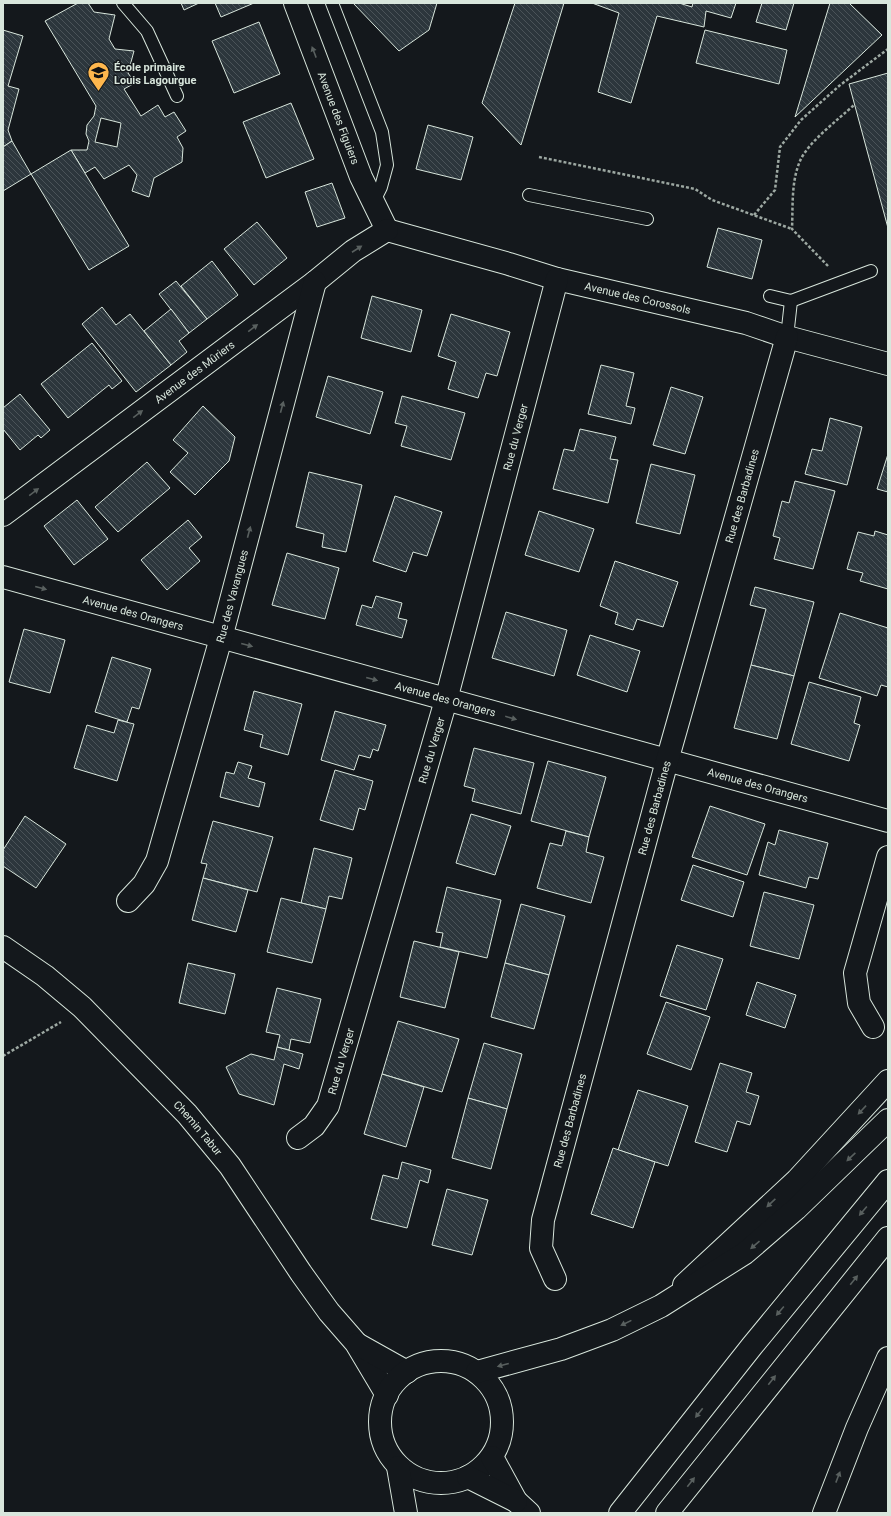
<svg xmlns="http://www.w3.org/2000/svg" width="891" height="1516" font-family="Roboto,sans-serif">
  <defs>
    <pattern id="building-back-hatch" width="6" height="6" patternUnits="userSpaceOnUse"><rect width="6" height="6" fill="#2c363c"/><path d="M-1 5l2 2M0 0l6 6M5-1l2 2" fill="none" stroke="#4a5358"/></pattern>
  </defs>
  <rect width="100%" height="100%" fill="#14181c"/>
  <!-- building -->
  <g fill="url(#building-back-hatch)" stroke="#d8e6dc" fill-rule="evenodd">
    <path d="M78 3H88L94 12 115 15 109 39 115 49 134 51 128 73 135 83 124 89 141 116 158 105 165 117 174 112 186 131 177 137 183 148 182 162 154 178 149 197 132 191 137 175 129 165 104 179 95 167 85 173 71 150H87L89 141 86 134 87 125 94 116 96 106 45 21ZM101 118 121 123 117 147 95 142Z"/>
    <polygon points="181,3 199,3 184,10"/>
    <polygon points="215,3 254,3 221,17"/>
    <polygon points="353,3 437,3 429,30 399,51"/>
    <polygon points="515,3 564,3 521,145 482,103"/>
    <polygon points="592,3 679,3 692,7 693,3 736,3 731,18 706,11 704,27 657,16 631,103 598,92 619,13"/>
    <polygon points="762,3 794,3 786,30 756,22"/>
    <polygon points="830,3 849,3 882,35 795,117"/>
    <polygon points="259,22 280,74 234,93 212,41"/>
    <polygon points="3,30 23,36 8,86 19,89 8,130 12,141 3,147"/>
    <polygon points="705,30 787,50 779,84 696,63"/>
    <polygon points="888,73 888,228 849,84"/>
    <polygon points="291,103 314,159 266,178 243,122"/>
    <polygon points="428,125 473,137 461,180 416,169"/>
    <polygon points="12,141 31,174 3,191 3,147"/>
    <polygon points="71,150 129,246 89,270 31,174"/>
    <polygon points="332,183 345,218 317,227 305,192"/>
    <polygon points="257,222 287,258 254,285 224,249"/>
    <polygon points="718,228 762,240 752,279 707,267"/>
    <polygon points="212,261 238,295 207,319 181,286"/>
    <polygon points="176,281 207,319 189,333 159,294"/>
    <polygon points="372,296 422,310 411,352 361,338"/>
    <polygon points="102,307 116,325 130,314 171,365 136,392 82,324"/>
    <polygon points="171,309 189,333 179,341 187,352 171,365 144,331"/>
    <polygon points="451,314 510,332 497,376 486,373 478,398 448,389 456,362 438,356"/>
    <polygon points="92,343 122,381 112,389 109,385 68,418 41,384"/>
    <polygon points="601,365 634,373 626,406 635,408 631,424 588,414"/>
    <polygon points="328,376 383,392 370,434 316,417"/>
    <polygon points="671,387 703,397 685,454 653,445"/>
    <polygon points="20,394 50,430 41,438 38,435 20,450 3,429 3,408"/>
    <polygon points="402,396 465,413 451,460 401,446 407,426 395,423"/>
    <polygon points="203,406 235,437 229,461 195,495 170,472 188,453 173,440"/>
    <polygon points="830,418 862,427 847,485 805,474 812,449 822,451"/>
    <polygon points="580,429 616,437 610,459 618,460 608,503 553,489 564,449 574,451"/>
    <polygon points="888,454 888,492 877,489"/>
    <polygon points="147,462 170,488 118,532 95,507"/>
    <polygon points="651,464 695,475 680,534 636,523"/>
    <polygon points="309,472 362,485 346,552 322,547 324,534 296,527"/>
    <polygon points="795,481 835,491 813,569 774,559 780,538 773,536 782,501 789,503"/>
    <polygon points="395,496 442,512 427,556 413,552 406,572 373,561"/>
    <polygon points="77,500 108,539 74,565 44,526"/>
    <polygon points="539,511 594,529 579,572 525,555"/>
    <polygon points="188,520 202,537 189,548 200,561 167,590 141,560"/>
    <polygon points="875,531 888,535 888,589 860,581 863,573 847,569 858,532 874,536"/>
    <polygon points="287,553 339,568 325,619 272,605"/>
    <polygon points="615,561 678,582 663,627 637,619 633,630 615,624 618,613 600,606"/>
    <polygon points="755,587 814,602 794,676 751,665 766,609 750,605"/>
    <polygon points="376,596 402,603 398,618 407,620 402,638 356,625 362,605 372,608"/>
    <polygon points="506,612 567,630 554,676 492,658"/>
    <polygon points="840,613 888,628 888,687 881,685 877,696 819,678"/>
    <polygon points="24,629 65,640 50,693 9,682"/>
    <polygon points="590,635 640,651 627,692 577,675"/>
    <polygon points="112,657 151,669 139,709 132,707 127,722 95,712"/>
    <polygon points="751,665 794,676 777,739 734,728"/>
    <polygon points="809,682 861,697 854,723 860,725 849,761 791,744"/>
    <polygon points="254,691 302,704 288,755 260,747 263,735 244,730"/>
    <polygon points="335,711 386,725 378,751 373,749 370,758 359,755 354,770 321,760"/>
    <polygon points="118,720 134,724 117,781 74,768 87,725 114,733"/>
    <polygon points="474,748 534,763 521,814 472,801 475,789 464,786"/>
    <polygon points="548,761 606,777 589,837 531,821"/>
    <polygon points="238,762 252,766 248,778 265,783 259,807 220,797 226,772 234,774"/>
    <polygon points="335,770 373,781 365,810 359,808 353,830 320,820"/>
    <polygon points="710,806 765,824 747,875 692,857"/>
    <polygon points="471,814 511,826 495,875 456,863"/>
    <polygon points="25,816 66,844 36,888 3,866 3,850"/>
    <polygon points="213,821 273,837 257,892 203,878 207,864 201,863"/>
    <polygon points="779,830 828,843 818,879 809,877 806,888 759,875 768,842 775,845"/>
    <polygon points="566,831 589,837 586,852 604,857 591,903 537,888 550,843 562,846"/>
    <polygon points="314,848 352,858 342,899 329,896 326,909 301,903"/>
    <polygon points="693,865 744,882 733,917 681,900"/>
    <polygon points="203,878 248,890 236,932 192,920"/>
    <polygon points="447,887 501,900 487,958 440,947 443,933 436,932"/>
    <polygon points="764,892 814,905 799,959 750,946"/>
    <polygon points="281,898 326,909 312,963 267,952"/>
    <polygon points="521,904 565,916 549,975 505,963"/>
    <polygon points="414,941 459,952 445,1008 400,997"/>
    <polygon points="677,945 723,959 706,1010 660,996"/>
    <polygon points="188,963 235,974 225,1014 179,1003"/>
    <polygon points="505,963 549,975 534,1029 491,1017"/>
    <polygon points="757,982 796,995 785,1028 746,1015"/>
    <polygon points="277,988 321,999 310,1043 291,1039 289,1050 277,1047 280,1035 266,1032"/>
    <polygon points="666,1002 710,1017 691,1070 647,1054"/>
    <polygon points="398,1021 459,1039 442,1092 382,1074"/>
    <polygon points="484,1043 522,1054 507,1109 468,1098"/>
    <polygon points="277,1047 303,1054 299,1069 284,1064 274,1105 239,1094 226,1067 251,1054 274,1060"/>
    <polygon points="720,1063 752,1073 746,1092 759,1096 750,1125 737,1121 727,1152 695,1142"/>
    <polygon points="382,1074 424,1087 406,1147 364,1134"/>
    <polygon points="638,1090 688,1106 668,1166 618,1150"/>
    <polygon points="468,1098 507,1109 491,1169 452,1158"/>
    <polygon points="613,1148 655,1162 633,1228 591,1214"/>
    <polygon points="402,1162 431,1170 428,1183 420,1180 407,1228 371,1219 383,1175 398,1179"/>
    <polygon points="447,1189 488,1200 472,1255 432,1245"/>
  </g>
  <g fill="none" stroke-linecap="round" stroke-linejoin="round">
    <defs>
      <g id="service">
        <polyline points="123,3 147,31 177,96"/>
        <polyline points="332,3 382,132 387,165 381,187 373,203"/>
        <polyline points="529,195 647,219"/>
        <polyline points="770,296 791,301 871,271"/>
        <polyline points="787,337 791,301"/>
      </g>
      <g id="minor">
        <path id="s1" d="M295 3 361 177 387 230"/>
        <path id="s2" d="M387 230 509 264 557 279 746 323 787 337 888 364"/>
        <path id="s3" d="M3 515 315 282 353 251 387 230"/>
        <path id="s4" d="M3 577 888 821"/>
        <path id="s5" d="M128 901 144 884 157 861 221 638 315 282"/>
        <polyline points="873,1027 859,1003 855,973 888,857"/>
        <path id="s6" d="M298 1138 314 1126 328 1106 446 700 557 279"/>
        <path id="s7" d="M555 1279 541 1248 543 1220 667 761 787 337"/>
        <polyline points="684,1285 797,1180 888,1081"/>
      </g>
      <g id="secondary">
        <path id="s8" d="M3 947 45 976 82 1007 187 1114 230 1166 301 1273 329 1312 356 1343 387 1395"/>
        <polyline points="357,1344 407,1372"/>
        <circle cx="441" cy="1422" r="61"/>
        <polyline points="492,1457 516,1501 529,1513"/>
        <polyline points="468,1477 516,1501"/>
      </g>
      <g id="trunk">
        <polyline points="477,1372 561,1349 612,1330 661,1306 745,1253 796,1209 888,1120"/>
        <polyline points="398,1467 406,1513"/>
        <polyline points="620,1513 752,1346 888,1181"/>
        <polyline points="667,1513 888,1238"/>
        <polyline points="824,1513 857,1428 888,1358"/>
      </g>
    </defs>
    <!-- service casing -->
    <use href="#service" stroke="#d8e6dc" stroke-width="14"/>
    <!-- minor casing -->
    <use href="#minor" stroke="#d8e6dc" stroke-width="24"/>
    <!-- secondary casing -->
    <use href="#secondary" stroke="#d8e6dc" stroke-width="24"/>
    <!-- trunk casing -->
    <use href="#trunk" stroke="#d8e6dc" stroke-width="24"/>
    <!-- path -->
    <g stroke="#9da8a2" stroke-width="2.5" stroke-dasharray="3 2" stroke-linecap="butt">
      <polyline points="539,157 695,189 712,200 792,229"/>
      <polyline points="754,215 775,190 780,147 801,120 839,86 888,49"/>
      <path d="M828 266 792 229C793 206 791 182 800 161 808 142 839 119 854 105"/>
      <polyline points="3,1056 61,1022"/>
    </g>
    <!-- service -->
    <use href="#service" stroke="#14181c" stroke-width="12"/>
    <!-- minor -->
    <use href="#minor" stroke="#14181c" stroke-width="22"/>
    <!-- secondary -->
    <use href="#secondary" stroke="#14181c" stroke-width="22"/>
    <!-- trunk -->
    <use href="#trunk" stroke="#14181c" stroke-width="22"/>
  </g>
  <!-- one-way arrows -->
  <defs><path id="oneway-solid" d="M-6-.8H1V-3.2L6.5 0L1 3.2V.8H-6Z"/></defs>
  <g fill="#59605f">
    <use href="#oneway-solid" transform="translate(314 52) rotate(-111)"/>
    <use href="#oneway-solid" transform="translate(357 249) rotate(-33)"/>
    <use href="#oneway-solid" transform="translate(253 328) rotate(-37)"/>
    <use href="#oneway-solid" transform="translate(282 407) rotate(-75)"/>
    <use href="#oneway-solid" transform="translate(138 414) rotate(-37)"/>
    <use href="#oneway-solid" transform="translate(34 492) rotate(-37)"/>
    <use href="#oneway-solid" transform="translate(249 532) rotate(-75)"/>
    <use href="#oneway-solid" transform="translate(41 588) rotate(15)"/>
    <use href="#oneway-solid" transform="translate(247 645) rotate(15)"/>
    <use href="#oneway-solid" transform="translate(372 679) rotate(15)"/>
    <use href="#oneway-solid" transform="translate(511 718) rotate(16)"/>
    <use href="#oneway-solid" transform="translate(862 1110) rotate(133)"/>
    <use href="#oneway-solid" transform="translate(851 1157) rotate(137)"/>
    <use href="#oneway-solid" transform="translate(771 1203) rotate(137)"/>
    <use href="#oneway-solid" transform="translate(863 1211) rotate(130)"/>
    <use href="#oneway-solid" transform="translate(755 1245) rotate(139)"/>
    <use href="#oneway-solid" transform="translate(854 1280) rotate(-51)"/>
    <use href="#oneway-solid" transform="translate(780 1311) rotate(130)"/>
    <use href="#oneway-solid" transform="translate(626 1323) rotate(154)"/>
    <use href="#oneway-solid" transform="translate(503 1365) rotate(165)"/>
    <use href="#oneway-solid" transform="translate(772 1380) rotate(-52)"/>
    <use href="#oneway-solid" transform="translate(699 1413) rotate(128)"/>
    <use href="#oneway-solid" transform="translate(838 1477) rotate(-69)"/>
    <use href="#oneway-solid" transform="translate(691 1482) rotate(-52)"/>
  </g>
  <!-- icons -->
  <defs>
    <symbol id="school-pin" viewBox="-11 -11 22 30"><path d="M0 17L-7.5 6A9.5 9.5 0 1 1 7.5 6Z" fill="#ffb74d" stroke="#14181c"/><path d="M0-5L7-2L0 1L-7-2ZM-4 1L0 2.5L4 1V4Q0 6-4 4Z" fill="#111"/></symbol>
  </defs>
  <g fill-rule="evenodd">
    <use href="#school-pin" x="86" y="60" width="25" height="34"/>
  </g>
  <g text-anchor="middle" stroke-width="3" stroke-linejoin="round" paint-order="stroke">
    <!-- poi labels -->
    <g font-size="11" font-weight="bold" fill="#d8e6dc" stroke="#14181c" text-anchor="start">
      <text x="114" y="71">École primaire<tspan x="114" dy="13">Louis Lagourgue</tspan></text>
    </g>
    <!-- street labels -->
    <g font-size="11" fill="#d8e6dc" stroke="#14181c">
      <text dy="4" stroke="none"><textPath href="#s1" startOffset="123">Avenue des Figuiers</textPath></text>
      <text dy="4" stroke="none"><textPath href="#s2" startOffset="260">Avenue des Corossols</textPath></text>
      <text dy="4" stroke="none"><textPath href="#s3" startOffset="239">Avenue des Mûriers</textPath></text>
      <text dy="4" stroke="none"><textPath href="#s6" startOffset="739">Rue du Verger</textPath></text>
      <text dy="4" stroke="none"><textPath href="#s7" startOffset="813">Rue des Barbadines</textPath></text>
      <text dy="4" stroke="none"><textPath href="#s5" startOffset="325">Rue des Vavangues</textPath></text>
      <text dy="4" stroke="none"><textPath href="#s4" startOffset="135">Avenue des Orangers</textPath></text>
      <text dy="4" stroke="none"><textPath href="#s4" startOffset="459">Avenue des Orangers</textPath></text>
      <text dy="4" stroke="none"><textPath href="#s6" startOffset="415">Rue du Verger</textPath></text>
      <text dy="4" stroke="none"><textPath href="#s4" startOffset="783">Avenue des Orangers</textPath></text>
      <text dy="4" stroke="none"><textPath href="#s7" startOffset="489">Rue des Barbadines</textPath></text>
      <text dy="4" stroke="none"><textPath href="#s6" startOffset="91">Rue du Verger</textPath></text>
      <text dy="4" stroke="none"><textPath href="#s7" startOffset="165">Rue des Barbadines</textPath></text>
      <text dy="4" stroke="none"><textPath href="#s8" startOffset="267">Chemin Tabur</textPath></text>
    </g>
  </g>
  <!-- border -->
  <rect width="891" height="1516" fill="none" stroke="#d8e6dc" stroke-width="8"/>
</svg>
